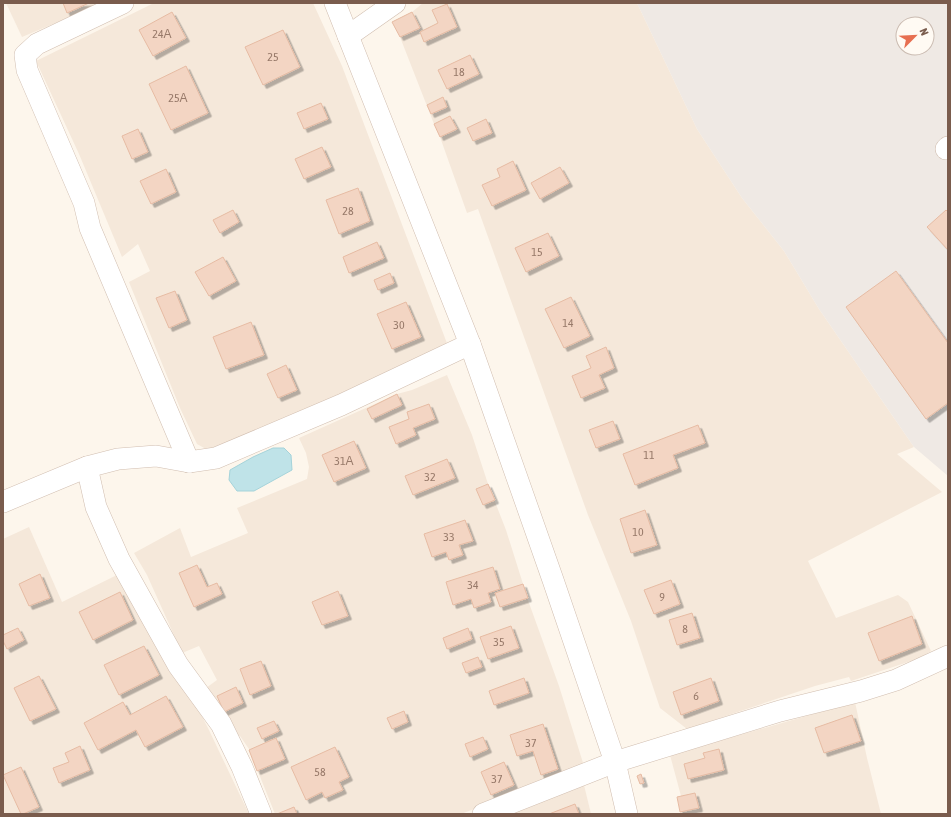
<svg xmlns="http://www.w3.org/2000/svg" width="951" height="817" font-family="'Asap Condensed',sans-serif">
  <defs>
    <filter id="shadow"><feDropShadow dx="3.5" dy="3.5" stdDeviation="0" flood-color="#0004"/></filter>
  </defs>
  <rect width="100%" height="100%" fill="#fdf6ec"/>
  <!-- residential -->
  <g fill="#f5e8da">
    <polygon points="6,3 103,3 22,37"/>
    <polygon points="154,3 313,3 342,66 448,346 274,423 213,453 197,444 180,408 129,282 150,271 138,244 122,257 79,154 36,61"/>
    <polygon points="423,3 637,3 697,129 742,198 784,251 819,309 914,447 897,454 942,492 808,561 836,618 898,595 908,602 931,651 920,658 851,681 849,677 815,686 687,729 660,708 631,621 588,515 478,209 467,213 440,137 434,124 400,37 392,22 412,12"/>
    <polygon points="447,375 472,435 488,484 506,530 529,603 559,686 584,766 461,814 275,814 249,749 240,736 237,735 206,688 217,680 199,646 182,653 147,575 134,553 180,528 191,557 248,533 237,508 307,479 309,467 306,453 299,438 397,394 412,390"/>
    <polygon points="29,527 62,602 117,575 170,671 175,679 183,680 208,728 249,814 3,814 3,539"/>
    <polygon points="855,702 867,758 881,814 681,814 677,797 681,796 670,755"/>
    <polygon points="584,785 591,814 510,814"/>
  </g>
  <!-- industrial -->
  <path fill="#efe9e4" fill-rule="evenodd" d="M637 3H948V476L914 447 819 309 784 251 742 198 697 129ZM903 24H927V48H903Z"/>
  <!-- water -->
  <polygon fill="#bfe3e8" stroke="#a5d3da" points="273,448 284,448 291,455 292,470 254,491 237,491 229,480 230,470 253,457"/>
  <!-- building -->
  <g fill="#f3d5c3" stroke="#e6bba3" filter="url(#shadow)">
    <polygon points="63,3 89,3 67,13"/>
    <polygon points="447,4 457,27 424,42 420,32 438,23 432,10"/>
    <polygon points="172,12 186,38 153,56 139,30"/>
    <polygon points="412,12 420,28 400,37 392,22"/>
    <polygon points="283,30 300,67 263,85 245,47"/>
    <polygon points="470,55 479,74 447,89 438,70"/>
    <polygon points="186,66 208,113 171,130 149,84"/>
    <polygon points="443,97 447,107 431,114 427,105"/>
    <polygon points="321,103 328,119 304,129 297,113"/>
    <polygon points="450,116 457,129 440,137 434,124"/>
    <polygon points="486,119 492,133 473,141 467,128"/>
    <polygon points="138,129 148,152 132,159 122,136"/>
    <polygon points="322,147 331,167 304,179 295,159"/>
    <polygon points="513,161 526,190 492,206 482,185 500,177 497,169"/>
    <polygon points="560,167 569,183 540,199 531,183"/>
    <polygon points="166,169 176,192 151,204 140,181"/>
    <polygon points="358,188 370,221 339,234 326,200"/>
    <polygon points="233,210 239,222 220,233 213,220"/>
    <polygon points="946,210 948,212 948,250 927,227"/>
    <polygon points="548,233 559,256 526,272 515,248"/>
    <polygon points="377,242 384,258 349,273 343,257"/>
    <polygon points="223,257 236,281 209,296 195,272"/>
    <polygon points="896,271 948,343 948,403 926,419 846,307"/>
    <polygon points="390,273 394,283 378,290 374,280"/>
    <polygon points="175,291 187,320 169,328 156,298"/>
    <polygon points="571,297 590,336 564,348 545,309"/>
    <polygon points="406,302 421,337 392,349 377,314"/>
    <polygon points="251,322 264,355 226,369 213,337"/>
    <polygon points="606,347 614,368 599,375 605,388 581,398 572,376 591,368 586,356"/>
    <polygon points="286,365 297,390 278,398 267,374"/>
    <polygon points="397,394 402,405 372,419 367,409"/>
    <polygon points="429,404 435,419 413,428 416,435 396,444 389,427 409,419 407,412"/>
    <polygon points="613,421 620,439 596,448 589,430"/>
    <polygon points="698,425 705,443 673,455 678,468 635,485 623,454"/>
    <polygon points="354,441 366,468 334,482 322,455"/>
    <polygon points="447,459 455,478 413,495 405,476"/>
    <polygon points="488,484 495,500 483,505 476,489"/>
    <polygon points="645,510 657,545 631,553 620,519"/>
    <polygon points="465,520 473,541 459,545 463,555 449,560 446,552 432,557 424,534"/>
    <polygon points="197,565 207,587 217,583 222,594 194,607 179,573"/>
    <polygon points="493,567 500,589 488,593 491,602 474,608 471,599 453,605 446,582"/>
    <polygon points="40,574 50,598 29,606 19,584"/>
    <polygon points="671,580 680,604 654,614 644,590"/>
    <polygon points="523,584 528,598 500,607 495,593"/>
    <polygon points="338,591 348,616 322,625 312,602"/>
    <polygon points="120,592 133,620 93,640 79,612"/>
    <polygon points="692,613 700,638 677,645 669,620"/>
    <polygon points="912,616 922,644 879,661 868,633"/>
    <polygon points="511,626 519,648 488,659 480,637"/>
    <polygon points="18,628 24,640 7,649 3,641 3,635"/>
    <polygon points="468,628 472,639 447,649 443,638"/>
    <polygon points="144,646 159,675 119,695 104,665"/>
    <polygon points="478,657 482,667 466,673 462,663"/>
    <polygon points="261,661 271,686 250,695 240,669"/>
    <polygon points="39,676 56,709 30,721 14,688"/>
    <polygon points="524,678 529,693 494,705 489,691"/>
    <polygon points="711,678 719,701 681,715 673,692"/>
    <polygon points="236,687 243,703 224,712 217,696"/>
    <polygon points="166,696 183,727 145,747 136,730 98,750 84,723 123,702 130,715"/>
    <polygon points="404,711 408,722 392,729 387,718"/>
    <polygon points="852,715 861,741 824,753 815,728"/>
    <polygon points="274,721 279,731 262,739 257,728"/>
    <polygon points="543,724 558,769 541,775 533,751 517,756 510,735"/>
    <polygon points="483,737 488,749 470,757 465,744"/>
    <polygon points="276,738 285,759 257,771 249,750"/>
    <polygon points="80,746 90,770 59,783 53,768 69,762 65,753"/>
    <polygon points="335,747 349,777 339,782 343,790 325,798 322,792 306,800 291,767"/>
    <polygon points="719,749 724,770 688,779 684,764 705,758 703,753"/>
    <polygon points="504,762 514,785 491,795 481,772"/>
    <polygon points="21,767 39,807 23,814 21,814 3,775"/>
    <polygon points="641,774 644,783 640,784 637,776"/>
    <polygon points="695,793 699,808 680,812 677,797"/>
    <polygon points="575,804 579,814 549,814"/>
    <polygon points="294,807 297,814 277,814"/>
  </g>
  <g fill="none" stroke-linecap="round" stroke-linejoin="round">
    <defs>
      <g id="minor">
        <polyline points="123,3 37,44 25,55 27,70 84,203 90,228 189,462"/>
        <polyline points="335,3 470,344 553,580 615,762 627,814"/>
        <polyline points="348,36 395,3"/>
        <polyline points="946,149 948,147"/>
        <polyline points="87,467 96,507 119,559 178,665 221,724 242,767 261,814"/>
        <polyline points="3,502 87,467 118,459 156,456 189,462 216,458 341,405 470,344"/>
        <polyline points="483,814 615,762 780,711 861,691 896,680 948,656"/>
      </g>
    </defs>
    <!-- minor casing -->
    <use href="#minor" stroke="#d1beb0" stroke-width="22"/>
    <!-- minor -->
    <use href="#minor" stroke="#fff" stroke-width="21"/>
  </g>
  <g text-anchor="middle" stroke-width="3.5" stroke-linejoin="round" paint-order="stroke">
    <!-- number labels -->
    <g font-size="12" fill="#987a6a">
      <text x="162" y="38">24А</text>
      <text x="273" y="61">25</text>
      <text x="459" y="76">18</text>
      <text x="178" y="102">25А</text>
      <text x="348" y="215">28</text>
      <text x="537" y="256">15</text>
      <text x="568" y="327">14</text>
      <text x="399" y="329">30</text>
      <text x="649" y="459">11</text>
      <text x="344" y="465">31А</text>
      <text x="430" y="481">32</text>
      <text x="638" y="536">10</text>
      <text x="449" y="541">33</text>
      <text x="473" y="589">34</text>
      <text x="662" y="601">9</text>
      <text x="685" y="633">8</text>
      <text x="499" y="646">35</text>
      <text x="696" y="700">6</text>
      <text x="531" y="747">37</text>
      <text x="320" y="776">58</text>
      <text x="497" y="783">37</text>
    </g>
  </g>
  <!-- border -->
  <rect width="951" height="817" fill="none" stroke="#7a5c4d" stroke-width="8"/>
  <!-- north arrow -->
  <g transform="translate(915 36) rotate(66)"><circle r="19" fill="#fffaf3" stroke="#cabbb1"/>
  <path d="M0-3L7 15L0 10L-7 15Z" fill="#e76f51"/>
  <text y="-6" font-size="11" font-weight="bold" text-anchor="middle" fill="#7a5c4d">N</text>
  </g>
</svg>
